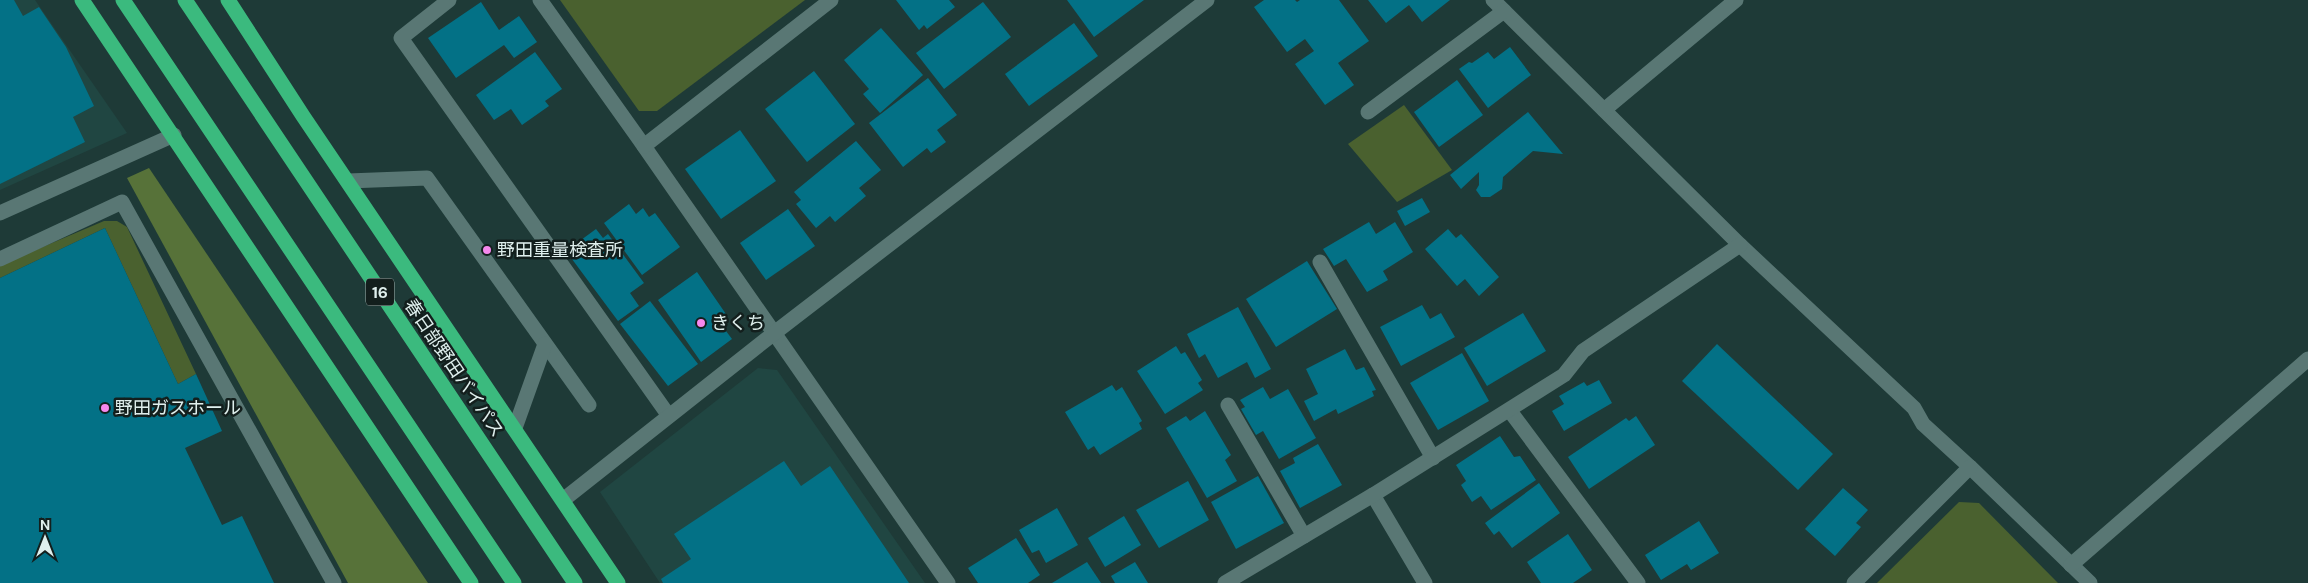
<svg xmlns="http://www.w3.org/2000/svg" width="2308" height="583" font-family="'DM Sans','Noto Sans JP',sans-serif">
  <rect width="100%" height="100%" fill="#1e3a37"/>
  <!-- built -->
  <g fill="#204642">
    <polygon points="0,0 35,0 127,133 0,190"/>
    <polygon points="758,368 777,370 925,583 660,583 600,492"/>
  </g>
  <!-- green -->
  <g fill="#4a612f">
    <polygon points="560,0 805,0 657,111 639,111"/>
    <polygon points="1404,105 1452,170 1397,202 1348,144"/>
    <polygon points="104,221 117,221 127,227 196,374 178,384 105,228 0,278 0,265"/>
    <polygon points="1959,502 1979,503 2058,583 1877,583"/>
  </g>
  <!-- forest -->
  <polygon fill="#577239" points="149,168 428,583 348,583 127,178"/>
  <!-- building -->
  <g fill="#037186">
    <polygon points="0,0 14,0 23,16 39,7 66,47 94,106 73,117 85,142 0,184"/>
    <polygon points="896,0 949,0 955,7 927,29 924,25 919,30"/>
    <polygon points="1067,0 1144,0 1094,37"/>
    <polygon points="1264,0 1295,0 1297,2 1300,0 1339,0 1369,41 1338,63 1354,85 1325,105 1295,64 1314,51 1305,39 1287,52 1254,7"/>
    <polygon points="1368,0 1450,0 1422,22 1409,5 1386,23"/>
    <polygon points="481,2 499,30 519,16 537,42 514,58 504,45 456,78 428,38"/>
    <polygon points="983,2 1011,37 944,89 916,53"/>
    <polygon points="1074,23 1098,56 1029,106 1005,74"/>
    <polygon points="881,28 923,75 880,113 863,94 869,89 844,60"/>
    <polygon points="1510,47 1531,75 1488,108 1459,69 1469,62 1472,63 1488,52 1494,59"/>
    <polygon points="535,52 562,89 545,101 549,106 522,125 511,109 494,120 476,95"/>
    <polygon points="814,71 855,124 807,162 765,109"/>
    <polygon points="928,78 957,115 937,130 946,142 931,153 927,148 903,167 869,123"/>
    <polygon points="1457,80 1483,115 1439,147 1414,112"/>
    <polygon points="1528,112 1563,154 1533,151 1503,177 1502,189 1490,197 1481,197 1476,190 1479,185 1479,172 1461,189 1450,175"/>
    <polygon points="740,130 776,181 721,219 685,169"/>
    <polygon points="856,141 881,170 859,188 866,196 835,222 830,216 816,228 796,204 801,200 794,192"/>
    <polygon points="1422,198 1430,212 1405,226 1397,211"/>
    <polygon points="629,204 636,214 643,208 649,217 655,213 680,247 642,275 604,223"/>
    <polygon points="788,209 815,246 766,280 740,243"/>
    <polygon points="1369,222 1376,234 1395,222 1413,252 1383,271 1388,280 1367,292 1346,259 1334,266 1323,249"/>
    <polygon points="105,228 178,384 196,374 222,431 185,448 222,525 242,516 274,583 0,583 0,278"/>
    <polygon points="596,229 603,238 608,234 644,283 630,293 639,306 618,321 566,251"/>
    <polygon points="1448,229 1456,238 1461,234 1499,277 1479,296 1465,279 1457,286 1425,249"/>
    <polygon points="1307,261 1337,309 1276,347 1246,299"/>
    <polygon points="697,272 728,317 720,323 732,339 701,362 658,300"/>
    <polygon points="650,301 698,364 668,386 620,324"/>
    <polygon points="1422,305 1430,319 1441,313 1455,337 1401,366 1380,327"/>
    <polygon points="1238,307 1271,369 1255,378 1247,362 1218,378 1205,354 1199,358 1187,334"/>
    <polygon points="1523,313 1546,351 1487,386 1464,348"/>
    <polygon points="1717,344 1833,454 1798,490 1682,381"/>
    <polygon points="1176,346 1181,354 1185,352 1202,380 1198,383 1203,390 1165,414 1137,371"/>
    <polygon points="1345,349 1356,370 1364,367 1376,390 1372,391 1374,396 1338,414 1336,409 1314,421 1304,401 1318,394 1306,369"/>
    <polygon points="1462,353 1489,401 1438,430 1410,383"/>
    <polygon points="1599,380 1612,403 1564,431 1552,411 1564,404 1559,396 1584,382 1587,386"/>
    <polygon points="1112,385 1116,391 1122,387 1142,421 1139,423 1142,429 1100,455 1094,446 1088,450 1065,412"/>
    <polygon points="1263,387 1270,399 1288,389 1316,438 1279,459 1263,431 1256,435 1241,409 1245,407 1240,400"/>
    <polygon points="1205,411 1231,455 1225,460 1237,481 1207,498 1166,428 1186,416 1190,421"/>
    <polygon points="1636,416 1655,445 1589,489 1568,457 1626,418 1629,421"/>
    <polygon points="1500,436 1514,457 1520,456 1536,480 1491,510 1481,496 1472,502 1461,485 1466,481 1456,465"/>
    <polygon points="1318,444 1342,485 1300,508 1280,471 1295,463 1293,458"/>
    <polygon points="784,461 801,486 830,466 909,583 663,583 661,579 691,559 674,534"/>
    <polygon points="1258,476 1284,523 1236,549 1211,502"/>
    <polygon points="1188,481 1209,520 1159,548 1136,510"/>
    <polygon points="1539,483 1560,513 1512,548 1499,531 1494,535 1485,523"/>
    <polygon points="1843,488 1868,510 1856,523 1861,527 1835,556 1805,529"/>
    <polygon points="1057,508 1078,545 1046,563 1039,550 1032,553 1019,530"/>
    <polygon points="1124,516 1141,545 1105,567 1088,538"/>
    <polygon points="1699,521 1719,553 1691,570 1687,564 1661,580 1645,555"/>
    <polygon points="1568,534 1592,570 1573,583 1541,583 1527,562"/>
    <polygon points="1016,538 1040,575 1028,583 978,583 968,568"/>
    <polygon points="1087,562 1101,583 1052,583"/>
    <polygon points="1135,562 1148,583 1115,583 1111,576"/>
  </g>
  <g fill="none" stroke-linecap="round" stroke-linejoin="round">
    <!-- minor -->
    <g stroke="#597774" stroke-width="15">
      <polyline points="449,0 401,38 669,416"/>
      <polyline points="540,0 639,139 948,583"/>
      <polyline points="1493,0 1740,245 1914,408 1923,424 1970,467 2090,583"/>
      <polyline points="1604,110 1736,0"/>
      <polyline points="1368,112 1504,11"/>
      <polyline points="644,146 831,0"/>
      <polyline points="348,181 427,178 589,405"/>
      <polyline points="0,213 174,135"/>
      <polyline points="0,259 122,202 334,583"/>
      <polyline points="1320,262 1433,458"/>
      <polyline points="1228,405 1304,536"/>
      <polyline points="1510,411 1638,583"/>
      <polyline points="515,428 545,344"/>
      <polyline points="1373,495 1425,583"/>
      <polyline points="563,500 773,334 1207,0"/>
      <polyline points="2071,565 2308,359"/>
      <polyline points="1225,583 1373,495 1564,375 1583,351 1740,245"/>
      <polyline points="1854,583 1970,467"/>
    </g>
    <!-- highway -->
    <g stroke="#3bba7e" stroke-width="15">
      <polyline points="82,0 471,583"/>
      <polyline points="123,0 514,583"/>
      <polyline points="185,0 575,583"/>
      <polyline points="228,0 303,116 618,583"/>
    </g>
  </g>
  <!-- markers -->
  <g fill="#f688ed" stroke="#131f1d" stroke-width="2">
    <circle cx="487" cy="250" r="5"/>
    <circle cx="701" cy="323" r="5"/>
    <circle cx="105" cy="408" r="5"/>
  </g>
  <g text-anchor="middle" stroke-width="5" stroke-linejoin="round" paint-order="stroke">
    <!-- shield labels -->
    <rect fill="#131f1d" stroke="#a2b1af" stroke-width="1" x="366" y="278.5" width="28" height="27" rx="4"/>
    <g font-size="16" font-weight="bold" fill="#dfefed">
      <text x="380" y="298">16</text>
    </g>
    <!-- poi labels -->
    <g font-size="18" fill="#dfefed" stroke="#131f1d" text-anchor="start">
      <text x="497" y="256">野田重量検査所</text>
      <text x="711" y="329">きくち</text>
      <text x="115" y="414">野田ガスホール</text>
    </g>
    <!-- street labels -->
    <g font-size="18" fill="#dfefed" stroke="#131f1d">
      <text transform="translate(454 368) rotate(56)" y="6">春日部野田バイパス</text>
    </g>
  </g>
  <!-- north arrow -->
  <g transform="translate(45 538)" stroke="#131f1d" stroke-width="4" paint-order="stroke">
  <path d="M0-4L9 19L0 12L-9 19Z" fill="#dfefed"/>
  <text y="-8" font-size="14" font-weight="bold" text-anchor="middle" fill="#dfefed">N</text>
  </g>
</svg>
